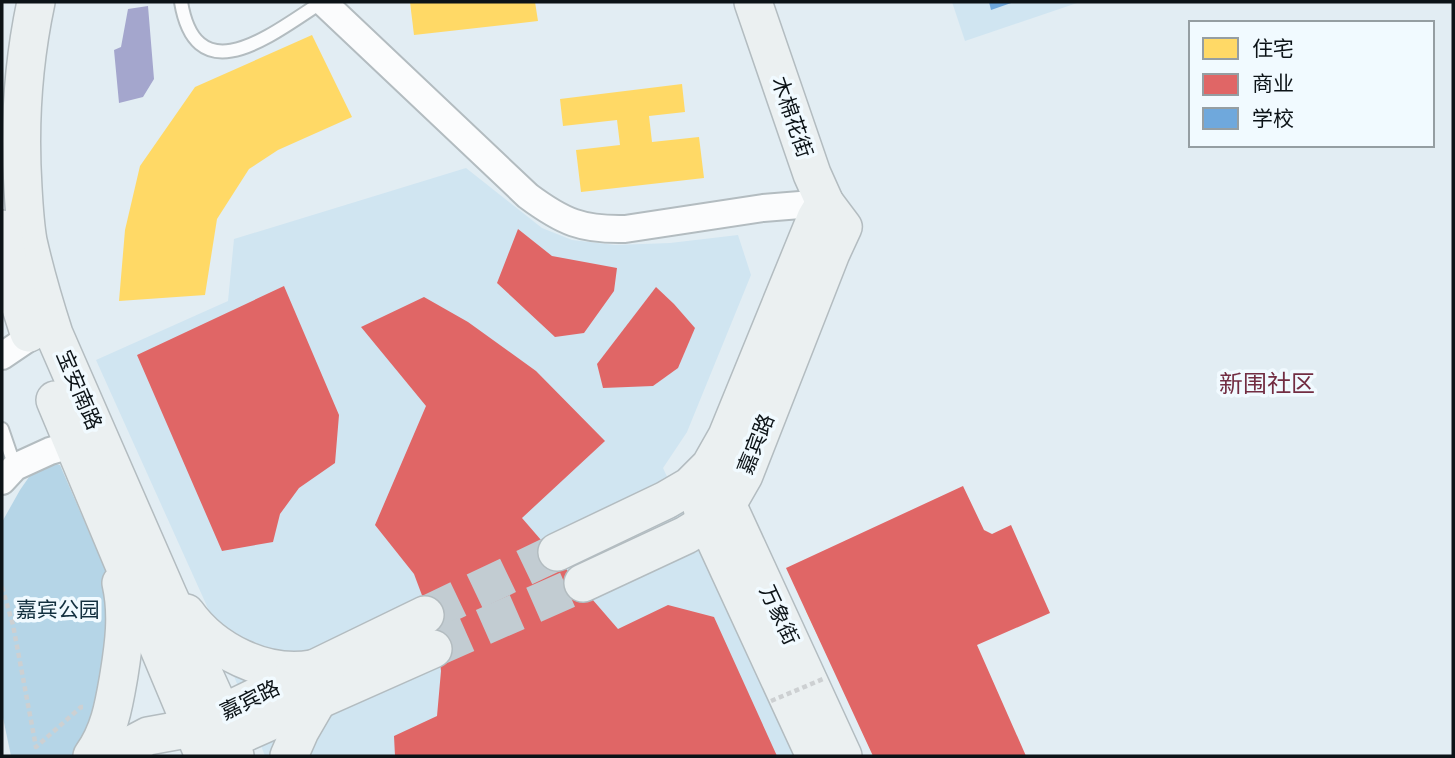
<svg xmlns="http://www.w3.org/2000/svg" width="1455" height="758" font-family="'Public Sans','Noto Sans SC',sans-serif">
  <rect width="100%" height="100%" fill="#e2edf3"/>
  <!-- built -->
  <g fill="#d0e5f1">
    <polygon points="952,2 1080,2 965,41"/>
    <polygon points="466,168 542,228 572,240 615,245 670,243 738,235 751,275 687,432 663,468 796,756 265,756 206,604 96,360 228,301 234,239"/>
  </g>
  <!-- green -->
  <polygon fill="#b5d5e7" points="53,463 60,465 108,576 109,676 80,756 11,756 2,713 2,522 20,490 29,477 38,468"/>
  <!-- water -->
  <polygon fill="#a4a6cd" points="148,6 154,79 143,97 119,103 114,50 121,47 128,9"/>
  <!-- homes -->
  <g fill="#ffd966">
    <polygon points="410,2 535,2 538,21 414,35"/>
    <polygon points="312,35 352,117 278,150 249,169 217,219 205,295 119,301 125,230 140,166 195,87"/>
    <polygon points="682,84 685,112 649,116 652,142 699,137 704,178 581,192 576,150 620,145 617,120 563,126 560,99"/>
    <polygon points="960,493 972,518 959,524 963,532 972,528 990,536 1002,531 1005,539 1011,536 1017,551 1014,552 1018,562 1003,568 1000,563 993,566 985,594 962,605 943,597 941,590 934,593 937,599 907,610 904,603 898,605 905,624 921,632 931,656 918,662 919,666 938,674 946,671 939,655 962,645 985,696 965,705 961,697 952,701 946,721 949,727 956,723 969,753 962,756 911,756 906,745 919,739 916,734 897,729 888,733 894,745 873,755 852,709 872,699 877,710 892,677 881,681 866,674 861,662 865,650 876,646 875,643 850,633 843,637 847,646 827,655 806,611 826,601 831,611 839,607 848,584 846,579 830,586 817,558 865,536 877,563 874,565 898,579 904,568 914,564 922,569 928,567 937,546 933,538 925,542 912,516"/>
  </g>
  <!-- shops -->
  <g fill="#e06666">
    <polygon points="518,229 552,256 617,268 614,291 584,333 555,337 497,283"/>
    <polygon points="284,286 339,415 335,463 299,488 280,514 273,542 222,551 137,355"/>
    <polygon points="656,287 674,304 695,328 678,368 653,386 603,388 597,364"/>
    <polygon points="424,297 468,322 536,371 605,441 522,518 618,629 668,605 714,617 777,756 395,756 394,736 437,716 441,671 439,651 432,622 414,574 375,525 426,406 361,327"/>
    <polygon points="963,486 984,530 992,534 1011,525 1050,613 977,645 1026,756 873,756 786,568"/>
  </g>
  <!-- schools -->
  <polygon fill="#6fa8dc" points="989,2 1014,2 991,10"/>
  <g fill="none" stroke-linecap="round" stroke-linejoin="round">
    <!-- secondary-tunnel -->
    <g stroke="#c2ccd2" stroke-width="37" stroke-dasharray="37 18" stroke-linecap="butt">
      <polyline points="425,615 557,552"/>
      <polyline points="433,649 583,583"/>
    </g>
    <defs>
      <g id="lane">
        <path d="M181 2C197 97 276 31 322 2"/>
        <polyline points="2,429 15,467"/>
      </g>
      <g id="street">
        <path d="M323 2 528 196C563 222 582 230 625 229L763 208 825 203"/>
        <polyline points="2,356 30,337"/>
        <polyline points="2,481 15,467 50,451 74,444"/>
      </g>
      <g id="secondary">
        <path d="M36 2C23 63 19 125 23 188 24 206 25 224 28 241 35 272 44 303 54 334L168 595 222 714 235 756"/>
        <polyline points="2,229 10,273 29,333"/>
        <polyline points="55,400 204,756"/>
        <polyline points="713,487 719,492 727,504 843,756"/>
        <polyline points="702,501 702,508 707,522 815,756"/>
        <polyline points="557,552 666,500 690,486 710,466 727,436 816,218 825,203"/>
        <polyline points="583,583 686,535 707,522 728,503 744,475 831,253 843,227 825,203 812,174 753,2"/>
        <path d="M186 613C213 651 265 677 312 669"/>
        <polyline points="208,749 433,649"/>
        <path d="M92 756C110 731 114 704 119 675 124 644 128 614 121 583"/>
        <polyline points="110,756 148,736 192,728 425,615"/>
        <polyline points="289,756 300,731 318,700"/>
      </g>
    </defs>
    <!-- lane casing -->
    <use href="#lane" stroke="#b3bcc0" stroke-width="16"/>
    <!-- street casing -->
    <use href="#street" stroke="#b3bcc0" stroke-width="30"/>
    <!-- secondary casing -->
    <use href="#secondary" stroke="#b3bcc0" stroke-width="40"/>
    <!-- path -->
    <polyline stroke="#cdd0d2" stroke-width="4.5" stroke-dasharray="5 3.5" stroke-linecap="butt" points="2,587 13,625 36,747 81,707 83,707"/>
    <!-- lane -->
    <use href="#lane" stroke="#fbfcfd" stroke-width="12"/>
    <!-- street -->
    <use href="#street" stroke="#fbfcfd" stroke-width="26"/>
    <!-- secondary -->
    <use href="#secondary" stroke="#ebf0f1" stroke-width="37"/>
    <!-- path-bridge -->
    <polyline stroke="#cdd0d2" stroke-width="4.5" stroke-dasharray="5 3.5" stroke-linecap="butt" points="771,701 823,679"/>
  </g>
  <g text-anchor="middle" stroke-width="7" stroke-linejoin="round" paint-order="stroke">
    <!-- street labels -->
    <g font-size="21" fill="#0c1317" stroke="#f1faff">
      <text transform="translate(792 117) rotate(71)" y="7">木棉花街</text>
      <text transform="translate(79 390) rotate(67)" y="7">宝安南路</text>
      <text transform="translate(756 444) rotate(-68)" y="7">嘉宾路</text>
      <text transform="translate(779 615) rotate(65)" y="7">万象街</text>
      <text transform="translate(250 700) rotate(-26)" y="7">嘉宾路</text>
    </g>
    <!-- park labels -->
    <g font-size="21" fill="#13303f" stroke="#f1faff">
      <text x="58" y="617">嘉宾公园</text>
    </g>
    <!-- quarter labels -->
    <g font-size="24" fill="#722d42" stroke="#f1faff">
      <text x="1267" y="392">新围社区</text>
    </g>
  </g>
  <!-- border -->
  <rect width="1455" height="758" fill="none" stroke="#0c1317" stroke-width="7"/>
  <!-- legend -->
  <rect x="1189" y="21" width="245" height="126" fill="#f1faff" stroke="#959ea2" stroke-width="2"/>
  <rect x="1203" y="38" width="35" height="21" fill="#ffd966" stroke="#959ea2" stroke-width="2"/>
  <text x="1252" y="56" font-size="21" fill="#0c1317">住宅</text>
  <rect x="1203" y="74" width="35" height="21" fill="#e06666" stroke="#959ea2" stroke-width="2"/>
  <text x="1252" y="91" font-size="21" fill="#0c1317">商业</text>
  <rect x="1203" y="108" width="35" height="21" fill="#6fa8dc" stroke="#959ea2" stroke-width="2"/>
  <text x="1252" y="126" font-size="21" fill="#0c1317">学校</text>
</svg>
